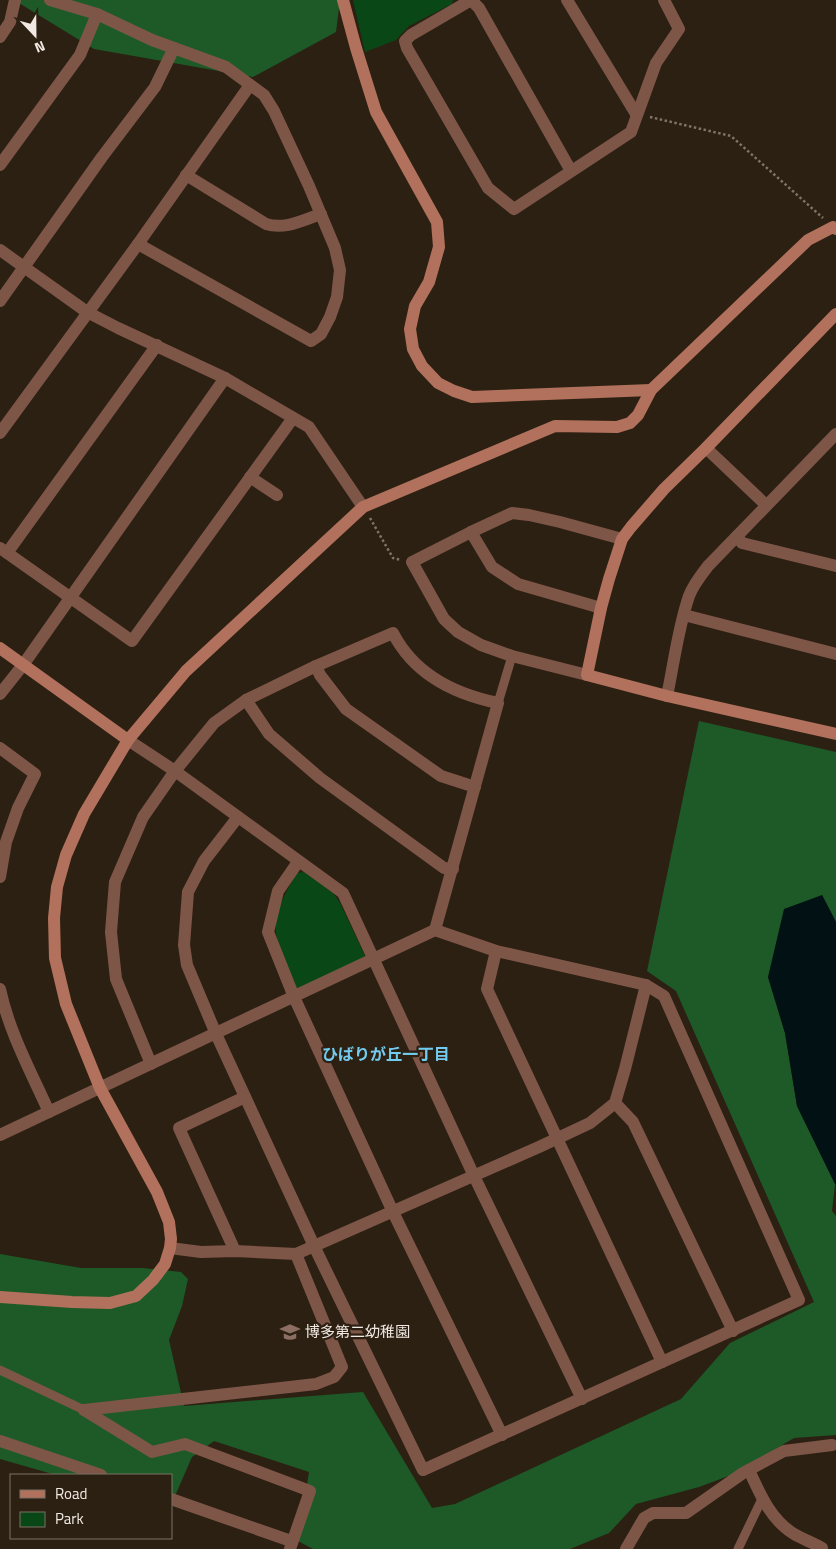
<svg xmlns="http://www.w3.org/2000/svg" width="836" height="1549" font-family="'Titillium Web','Noto Sans JP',sans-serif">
  <rect width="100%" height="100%" fill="#2c2013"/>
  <!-- green -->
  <g fill="#0a4717">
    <polygon points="353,0 453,0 452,4 409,26 396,40 365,52"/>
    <path d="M304 872 334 894 340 903 366 958 299 990 294 986C287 966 273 941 276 919 279 903 289 887 297 873Z"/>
  </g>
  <!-- forest -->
  <g fill="#1d5a27">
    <polygon points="14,0 340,0 336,32 253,77 94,49"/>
    <polygon points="699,721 836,752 836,922 822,895 768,977 785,1033 797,1106 835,1184 832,1211 836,1216 836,1435 794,1438 731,1475 699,1487 636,1504 609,1533 570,1549 313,1549 298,1541 309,1472 214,1441 192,1457 171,1505 171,1475 56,1475 0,1459 0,1254 81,1268 142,1268 181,1272 188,1279 182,1306 169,1340 184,1406 363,1392 432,1508 455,1504 681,1399 730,1343 814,1302 676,991 647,971"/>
  </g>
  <!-- water -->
  <polygon fill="#011114" points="822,895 836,922 836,1184 835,1184 797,1106 785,1033 768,977 784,909"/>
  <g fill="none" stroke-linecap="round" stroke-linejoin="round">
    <!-- path -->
    <g stroke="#7f7469" stroke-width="2.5" stroke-dasharray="2.5 2.5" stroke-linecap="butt">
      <polyline points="650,117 731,136 823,218"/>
      <polyline points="370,518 393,558 401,560"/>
    </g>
    <!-- lane -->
    <g stroke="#7e5648" stroke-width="9">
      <polyline points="498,703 512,656"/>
      <polyline points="0,1370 84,1410"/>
      <polyline points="738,1549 762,1499"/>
    </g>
    <!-- street -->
    <g stroke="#7e5648" stroke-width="12">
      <polyline points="50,0 97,14 152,40 226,67 264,95 274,111 309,186 335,248 340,270 337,297 330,317 321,334 311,341 138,244"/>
      <polyline points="471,0 411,35 405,41 407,48 488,188 514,209 631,132 656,63 679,29 664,0"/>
      <polyline points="471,0 479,8 571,171"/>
      <polyline points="567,0 636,114"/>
      <polyline points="0,37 10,22 15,0"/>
      <polyline points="0,165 80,55 97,14"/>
      <path d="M186 175 266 224C285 230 303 220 321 214"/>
      <polyline points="0,250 87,312 118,328 225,378 309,427 363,507"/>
      <polyline points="0,301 102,157 155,87 174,48"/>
      <polyline points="0,433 138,244 250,85"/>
      <polyline points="706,448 766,505"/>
      <polyline points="250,477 277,495"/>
      <polyline points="471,532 492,567 518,584 601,608"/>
      <polyline points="737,536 742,543 836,566"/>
      <polyline points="0,548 132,641 293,418"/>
      <polyline points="7,553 157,345"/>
      <polyline points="684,615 836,654"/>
      <polyline points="316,666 320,675 346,709 441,776 475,787"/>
      <polyline points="587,675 512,656 481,645 458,632 444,619 412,562 471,532 512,513 529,515 560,522 622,539"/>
      <polyline points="0,694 23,665 225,378"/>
      <path d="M667 696C674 663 678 628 689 596 693 585 701 575 708 566L836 434"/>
      <polyline points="246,700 269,734 320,778 444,868 453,869"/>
      <polyline points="128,740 175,771 343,893 474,1176 582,1399"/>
      <polyline points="0,748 35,774 18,808 6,842 0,877"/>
      <polyline points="298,862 278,891 268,932 294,997 393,1212 502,1435"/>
      <polyline points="496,951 487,989 662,1362"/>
      <path d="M0 989C9 1032 31 1072 49 1112"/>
      <path d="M151 1064 116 979 111 932 115 882 143 817 175 771 214 723 246 700 316 666 393 633C414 674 454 694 498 703L435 930"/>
      <polyline points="615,1103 633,1122 733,1331"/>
      <path d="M0 1135C145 1067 290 997 435 930L496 951 646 985 664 996 799 1300 423 1470 314 1246 216 1034 187 965 184 945 188 892 204 861 238 817"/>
      <polyline points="170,1248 201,1252 235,1251 296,1254 539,1147 590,1123 615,1103 625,1069 646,985"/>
      <polyline points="235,1251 179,1128 245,1097"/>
      <polyline points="84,1410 316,1384 334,1377 342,1367 296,1254"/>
      <polyline points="84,1410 152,1452 185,1444 310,1491 290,1549"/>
      <polyline points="0,1441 101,1475"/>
      <path d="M749 1470C760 1494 770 1519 794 1534 803 1539 813 1543 822 1548"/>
      <polyline points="171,1499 291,1541"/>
      <polyline points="626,1549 644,1518 653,1513 686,1513 743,1473 784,1451 832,1445"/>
    </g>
    <!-- secondary -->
    <g stroke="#b1715c" stroke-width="12">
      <polyline points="343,0 356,48 376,112 437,222 439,247 429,282 415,306 410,329 413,349 422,366 438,383 454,391 472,397 651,390"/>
      <polyline points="836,314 706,448 664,489 631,527 622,539 609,579 601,608 587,675 667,696 836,734"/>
      <polyline points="0,648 128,740"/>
      <polyline points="0,1297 72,1302 110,1303 136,1296 153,1280 165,1264 170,1248 171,1239 169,1222 157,1192 100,1088 66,1004 55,958 54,918 57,887 66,855 84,814 128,740 186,671 363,507 555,426 617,427 630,423 638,415 651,390 808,240 833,227 836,229"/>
    </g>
  </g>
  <!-- icons -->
  <defs>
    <symbol id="school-bare" viewBox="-9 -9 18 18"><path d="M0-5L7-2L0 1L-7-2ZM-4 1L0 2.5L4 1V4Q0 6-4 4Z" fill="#8d6e63" stroke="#2c2013" stroke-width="2.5" paint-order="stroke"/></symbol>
  </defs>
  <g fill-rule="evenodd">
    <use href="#school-bare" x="276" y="1318" width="28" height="28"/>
  </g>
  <g text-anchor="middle" stroke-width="4.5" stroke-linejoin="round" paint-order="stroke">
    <!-- poi labels -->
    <g font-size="15" fill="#f1e9e1" stroke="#2c2013" text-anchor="start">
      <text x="305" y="1337">博多第二幼稚園</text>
    </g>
    <!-- neighbourhood labels -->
    <g font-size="16" font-weight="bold" fill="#72ccf0" stroke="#2c2013">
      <text x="386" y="1060">ひばりが丘一丁目</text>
    </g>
  </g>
  <!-- legend -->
  <rect x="10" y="1474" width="162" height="65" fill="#2c2013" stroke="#7b7065"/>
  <rect x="20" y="1490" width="25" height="8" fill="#b1715c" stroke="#7b7065"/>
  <text x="55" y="1499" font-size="15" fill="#f1e9e1">Road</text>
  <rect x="20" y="1512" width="25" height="15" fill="#0a4717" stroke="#7b7065"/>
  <text x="55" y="1524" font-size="15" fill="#f1e9e1">Park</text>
  <!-- north arrow -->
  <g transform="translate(35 35) rotate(158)" stroke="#2c2013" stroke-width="4" paint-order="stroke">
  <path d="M0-4L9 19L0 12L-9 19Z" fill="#f1e9e1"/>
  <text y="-8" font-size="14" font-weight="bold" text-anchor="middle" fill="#f1e9e1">N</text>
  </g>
</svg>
